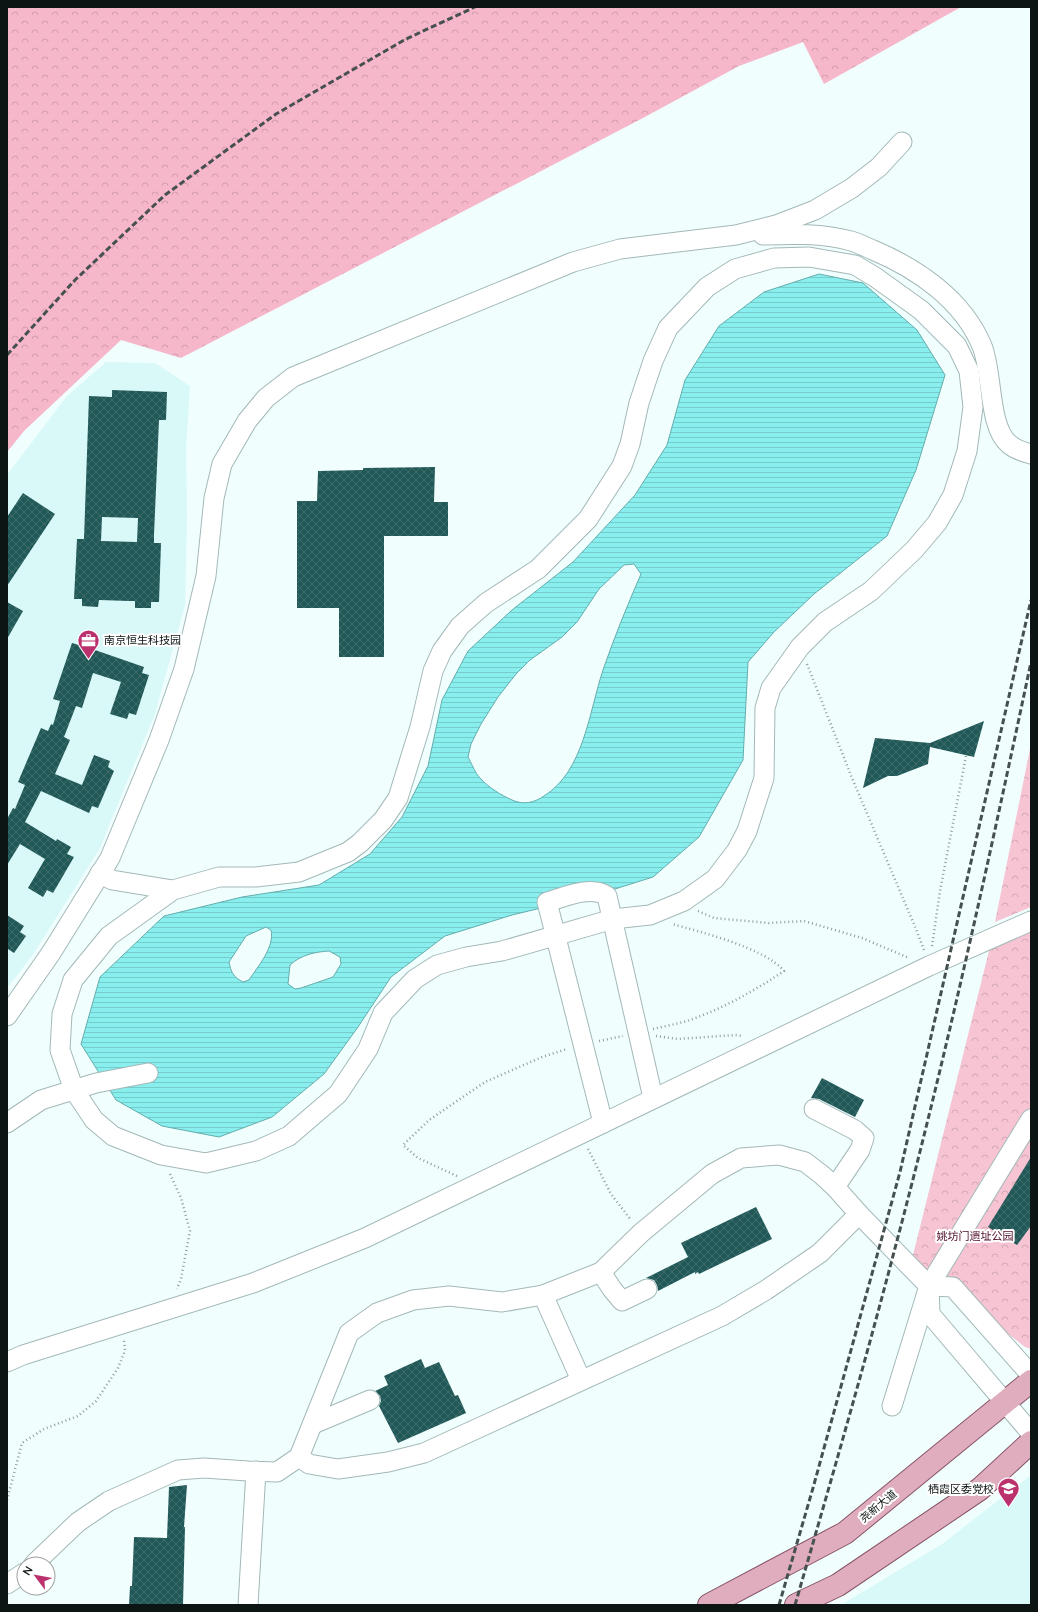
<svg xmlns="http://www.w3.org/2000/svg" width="1038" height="1612" font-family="'Nunito Sans','Noto Sans SC',sans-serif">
  <defs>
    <pattern id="forest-crowns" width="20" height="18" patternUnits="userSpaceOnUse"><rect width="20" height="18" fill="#f6b7ca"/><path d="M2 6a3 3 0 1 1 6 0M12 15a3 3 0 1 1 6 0" fill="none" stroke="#d29cad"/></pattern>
    <pattern id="park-crowns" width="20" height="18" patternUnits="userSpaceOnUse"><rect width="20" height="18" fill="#f6c4d3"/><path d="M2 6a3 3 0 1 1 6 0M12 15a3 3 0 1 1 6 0" fill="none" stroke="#d2a8b4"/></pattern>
    <pattern id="water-rules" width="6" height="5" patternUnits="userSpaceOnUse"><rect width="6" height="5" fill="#89efee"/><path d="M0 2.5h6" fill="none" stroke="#75cccb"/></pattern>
    <pattern id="building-cross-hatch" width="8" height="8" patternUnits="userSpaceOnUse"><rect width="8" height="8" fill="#215858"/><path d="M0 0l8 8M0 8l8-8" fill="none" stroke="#3f6b6b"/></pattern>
  </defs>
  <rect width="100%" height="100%" fill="#f1fefe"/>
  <!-- built -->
  <g fill="#d9f9f8">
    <polygon points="106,362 155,363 190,386 186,450 187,515 185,605 155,714 99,850 32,956 7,988 7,475 67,396"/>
    <polygon points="1031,1475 1031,1605 841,1605 942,1544"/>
  </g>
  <!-- forest -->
  <polygon fill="url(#forest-crowns)" points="7,7 961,7 824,84 803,42 739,66 643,118 181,358 121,340 24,431 7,452"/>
  <!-- park -->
  <g fill="url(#park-crowns)">
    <polygon points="1031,744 1031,907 995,922"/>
    <polygon points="1031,929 1031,1349 1025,1347 912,1259 990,947"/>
  </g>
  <!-- water -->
  <path fill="url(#water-rules)" stroke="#64adad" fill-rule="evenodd" d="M819 274 863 283 917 330 945 375 916 470 887 536 814 594 774 632 748 662 743 760 699 837 653 877 599 894 512 915 445 936 391 977 358 1027 324 1074 272 1117 219 1137 162 1126 116 1100 81 1044 100 977 164 916 242 897 319 885 370 854 402 817 428 766 442 700 468 651 512 610 573 562 635 495 667 445 685 380 719 326 764 292ZM634 564 641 574C627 606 614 638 603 670 589 712 584 771 544 796 534 803 523 805 512 800 501 795 489 788 480 778 475 773 472 764 468 757L471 744 481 724 498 697 516 674 530 660 562 637 577 622 599 589 624 565ZM266 927 271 930C275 947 258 966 249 980L243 982C233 977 231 972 229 962L246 936ZM329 951 340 957 341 964 333 977 301 988 295 989 288 984 290 965C301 955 314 952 329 951Z"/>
  <!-- building -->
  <g fill="url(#building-cross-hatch)" fill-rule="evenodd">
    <path d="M112 390 167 392 166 420H159L154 535V543H161L159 602H151V608H135V601H129L99 600 98 607 82 606V599H74L77 539H84L89 396 112 397ZM102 517 138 518 137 542 101 541Z"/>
    <polygon points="435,467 434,502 448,502 448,536 384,536 384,657 339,657 339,608 297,608 297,501 317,501 318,471 363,470 363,468"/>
    <polygon points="23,493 55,514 7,586 7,517"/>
    <polygon points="7,602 23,611 7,639"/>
    <polygon points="81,638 97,644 95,650 144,667 142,673 149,675 136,715 129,713 127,719 110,714 121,682 93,673 82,708 76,706 64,737 70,740 55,774 82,785 94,755 110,761 108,767 114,771 98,808 92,806 89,813 41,791 25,822 56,841 57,839 71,847 67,854 74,857 53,893 47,890 43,897 28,888 45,859 20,844 7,865 7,819 13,808 15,809 25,785 18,782 41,728 48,731 51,724 53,725 60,701 53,699 72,643 79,645"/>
    <polygon points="984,721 974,757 930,747 928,764 897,776 888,776 863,788 875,738 930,743"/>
    <polygon points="7,915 24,926 20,932 26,936 14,953 8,949 7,951"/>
    <polygon points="822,1078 864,1100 855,1117 819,1099 811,1098"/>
    <polygon points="1031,1157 1031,1226 1017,1245 988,1227"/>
    <polygon points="756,1207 772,1239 699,1274 698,1272 695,1274 695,1272 658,1291 657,1285 654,1280 646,1278 688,1257 681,1243"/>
    <polygon points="421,1359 425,1368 439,1362 455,1396 458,1395 466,1413 398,1443 379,1406 381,1401 380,1396 375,1391 388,1385 384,1376"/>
    <polygon points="187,1485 184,1527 185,1527 183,1605 129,1605 130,1586 132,1586 134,1537 167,1538 169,1487"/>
  </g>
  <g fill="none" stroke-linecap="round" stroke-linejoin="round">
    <defs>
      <g id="minor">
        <path d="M763 235C793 234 822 233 851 241 858 243 866 247 873 250 918 269 963 300 982 346 993 372 988 427 1009 444 1015 449 1023 452 1031 454"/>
        <polyline points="100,873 112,880 173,890 219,877 256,877 299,872 348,852 360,843 383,820 398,798 420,727 433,671 442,651 460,626 486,603 538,569 588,519 622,466 630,444 639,403 653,361 668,328 707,287 735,269 774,258 809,257 855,265 875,277 921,310 957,346 969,371 973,407 967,451 953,495 937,523 914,550 871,591 825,622 800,647 771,688 765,708 764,778 747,831 737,850 715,879 684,901 650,915 613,919 502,951 466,957 437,965 415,979 383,1013 368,1049 338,1094 289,1136 256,1151 206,1163 161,1155 113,1136 94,1120 74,1090 60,1050 62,1014 73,980 109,936 173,890"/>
        <polyline points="7,1016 51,953 110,858 159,740 184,669 206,576 214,498 222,464 247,421 266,398 293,377 573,262 620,249 736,235 776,225 815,210 852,188 879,167 902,142"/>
        <polyline points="814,1109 855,1130 864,1138 860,1150 835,1187"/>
        <polyline points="1031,1119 929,1286 930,1314 1031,1433"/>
        <polyline points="7,1123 41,1100 96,1083 148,1073"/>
        <path d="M603 1123 547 902C564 897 591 885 607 896L653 1098"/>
        <polyline points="601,1272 612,1289 622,1301 647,1289"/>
        <polyline points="929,1286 953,1287 1031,1375"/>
        <polyline points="543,1295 581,1380"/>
        <polyline points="7,1362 23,1355 253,1283 365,1238 929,966 1031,921"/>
        <polyline points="313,1424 370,1400"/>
        <polyline points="299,1457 349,1333 377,1313 413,1300 449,1296 502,1302 543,1295 601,1272 641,1233 712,1174 741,1158 779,1155 805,1162 822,1175 835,1187 859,1214 929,1286 892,1406"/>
        <polyline points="34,1564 78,1522 109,1501 178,1470 204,1468 248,1471 277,1472 299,1457 309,1464 338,1469 388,1462 424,1453 722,1316 766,1290 820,1253 859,1214"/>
        <polyline points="7,1584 24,1573"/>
        <polyline points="248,1605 256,1471"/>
      </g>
      <g id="major">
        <polyline points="709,1605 845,1533 1031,1381"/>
        <polyline points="796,1605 838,1585 980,1489 1031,1442"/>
      </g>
    </defs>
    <!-- minor casing -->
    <use href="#minor" stroke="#a3b8b8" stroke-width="21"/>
    <!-- major casing -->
    <use href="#major" stroke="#875467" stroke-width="24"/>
    <!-- path -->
    <g stroke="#919b9b" stroke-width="2.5" stroke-dasharray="1 3" stroke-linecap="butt">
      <polyline points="807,664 852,778 916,929 924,950"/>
      <polyline points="698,911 714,918 769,923 804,921 862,938 909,958"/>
      <polyline points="932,946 940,891 966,756"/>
      <path d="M653 1029C665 1026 678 1024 690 1020 724 1008 754 991 784 971 765 948 701 932 672 924"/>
      <polyline points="656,1036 678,1039 735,1035 743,1036"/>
      <polyline points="599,1041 623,1036"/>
      <polyline points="588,1149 611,1194 631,1220"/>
      <polyline points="170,1174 181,1198 190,1231 181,1279 177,1289"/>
      <polyline points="457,1176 418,1158 403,1145 429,1120 485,1082 542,1057 567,1049"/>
      <polyline points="7,1500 22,1443 44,1429 78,1416 96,1401 118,1368 125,1351 124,1340"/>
    </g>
    <!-- minor -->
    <use href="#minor" stroke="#fff" stroke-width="19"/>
    <!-- major -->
    <use href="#major" stroke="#dfadbe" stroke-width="22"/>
    <!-- rail -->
    <g stroke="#475050" stroke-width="3" stroke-dasharray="6 3" stroke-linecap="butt">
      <polyline points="7,355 75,280 165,195 276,114 406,39 475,7"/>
      <polyline points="779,1605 813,1488 900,1172 1031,600"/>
      <path d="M795 1605C829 1488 863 1370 894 1252 946 1057 989 860 1031 662"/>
    </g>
  </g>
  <!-- icons -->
  <defs>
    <symbol id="office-pin" viewBox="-11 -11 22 30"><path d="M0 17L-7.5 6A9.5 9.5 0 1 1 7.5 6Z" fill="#ba316d" stroke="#fff"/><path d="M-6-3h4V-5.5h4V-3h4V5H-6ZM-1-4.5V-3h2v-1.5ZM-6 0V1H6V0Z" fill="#fff"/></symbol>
    <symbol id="school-pin" viewBox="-11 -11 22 30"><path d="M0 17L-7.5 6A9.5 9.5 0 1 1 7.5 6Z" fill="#ba316d" stroke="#fff"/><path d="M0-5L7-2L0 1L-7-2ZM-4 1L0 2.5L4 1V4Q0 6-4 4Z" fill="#fff"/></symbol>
  </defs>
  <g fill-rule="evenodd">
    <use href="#office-pin" x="76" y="628" width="25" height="34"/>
    <use href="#school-pin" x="996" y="1476" width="25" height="34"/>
  </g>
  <g text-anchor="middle" stroke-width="4" stroke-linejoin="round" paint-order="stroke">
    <!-- poi labels -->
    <g font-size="11" fill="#0d1414" stroke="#fff" text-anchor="start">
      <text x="104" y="644">南京恒生科技园</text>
      <text x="994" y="1493" text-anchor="end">栖霞区委党校</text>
    </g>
    <!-- park labels -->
    <g font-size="11" fill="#4e0b2a" stroke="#fff">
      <text x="975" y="1240">姚坊门遗址公园</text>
    </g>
    <!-- street labels -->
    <g font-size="11" fill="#0d1414" stroke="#fff">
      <text transform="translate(878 1506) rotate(-39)" y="4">尧新大道</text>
    </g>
  </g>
  <!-- border -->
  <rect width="1038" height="1612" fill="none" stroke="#0d1414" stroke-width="16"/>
  <!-- north arrow -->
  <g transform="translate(36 1576) rotate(302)"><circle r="19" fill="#ffffff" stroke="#9ea1a1"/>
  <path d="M0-3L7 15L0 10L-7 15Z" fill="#ba316d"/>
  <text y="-6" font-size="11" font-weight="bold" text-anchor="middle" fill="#0d1414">N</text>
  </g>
</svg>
